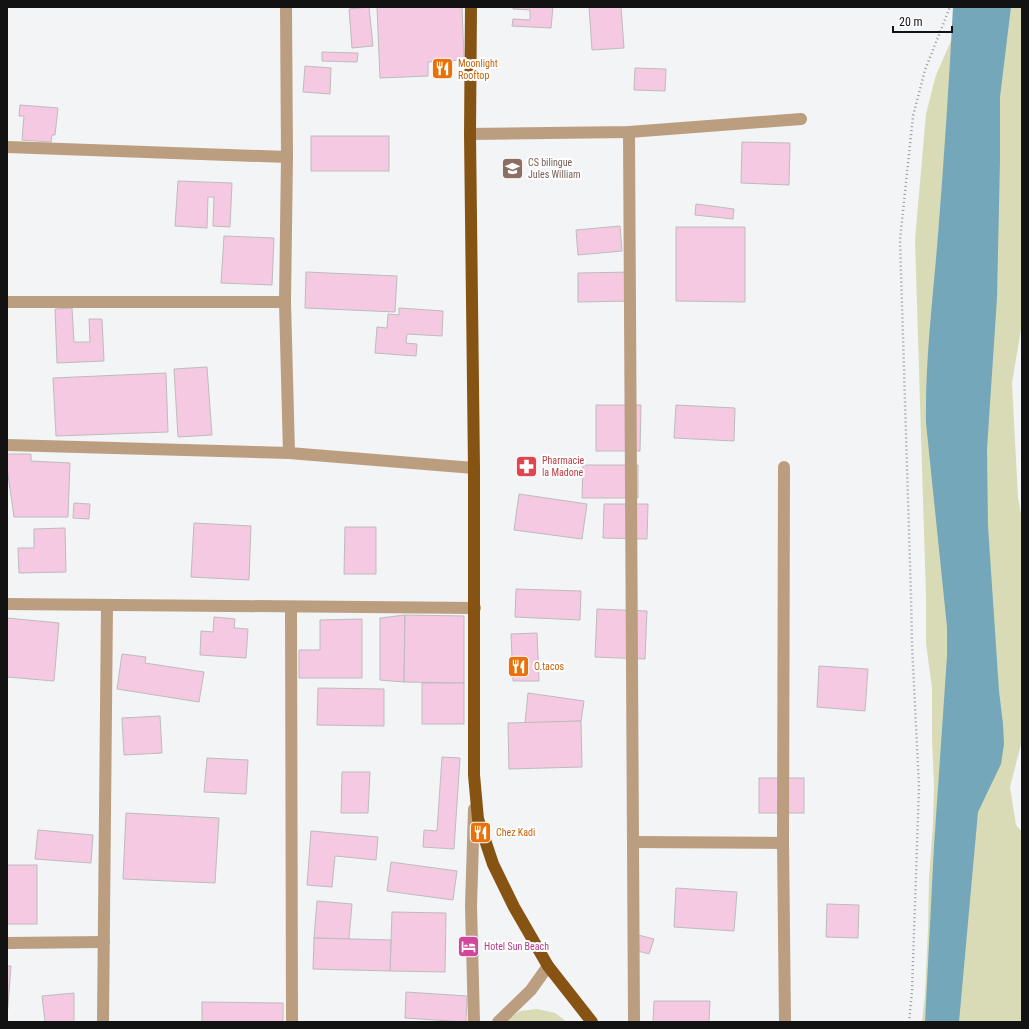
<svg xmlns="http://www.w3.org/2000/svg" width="1029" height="1029" font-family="'Roboto Condensed',sans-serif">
  <rect width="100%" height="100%" fill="#f2f4f6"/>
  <!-- green -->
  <g fill="#d8dbb6">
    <polygon points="966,7 1022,7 1022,323 1012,383 1018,498 1022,519 1022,740 1010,787 1016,825 1022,832 1022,1022 922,1022 925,995 928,930 929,878 933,824 934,786 932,738 932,688 926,643 926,596 915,240 926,114 936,75"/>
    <polygon points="537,1009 555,1013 567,1022 504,1022 520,1011"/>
  </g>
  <!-- water -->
  <path fill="#75a7ba" d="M953 7H1011L1000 97V161L997 298 987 449 988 526 999 691 1003 724 1004 744 1001 764 978 812 959 1022H925L934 846 947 656V627L926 423C925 360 933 298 938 235 944 159 949 83 953 7Z"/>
  <!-- building -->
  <g fill="#f5c9e1" stroke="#bebbbd">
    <polygon points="369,7 373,46 352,48 349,9"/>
    <polygon points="377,7 462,7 464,60 428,62 428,76 380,78"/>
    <polygon points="513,7 553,7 551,28 512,26 513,19 530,20 530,10 513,9"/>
    <polygon points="589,7 621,7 624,48 592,50"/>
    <polygon points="322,52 358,53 357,62 322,61"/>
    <polygon points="305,66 331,68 330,94 303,92"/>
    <polygon points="635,68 666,69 665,91 634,90"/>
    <polygon points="20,105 58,108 55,135 52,135 51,142 22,140 24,116 19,116"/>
    <rect x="311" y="136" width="78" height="35"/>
    <polygon points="742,142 790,143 789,185 741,183"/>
    <polygon points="178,181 232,183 230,227 213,226 214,197 208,197 207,228 175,226"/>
    <polygon points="696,204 734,209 733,219 695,215"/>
    <polygon points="620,226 622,251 578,255 576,230"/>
    <polygon points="676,227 745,227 745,302 676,301"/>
    <polygon points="224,236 274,238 272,285 221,283"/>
    <polygon points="306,272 397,276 395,312 305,308"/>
    <polygon points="634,272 635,301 578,302 578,273"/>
    <polygon points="72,308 74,342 90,342 89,319 102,319 104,361 57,363 55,309"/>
    <polygon points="399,308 443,311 442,336 407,334 406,343 417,344 416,356 375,353 377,327 387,328 388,314 399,315"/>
    <polygon points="207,367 212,435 178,437 174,369"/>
    <polygon points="166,373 168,432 56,436 53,378"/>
    <polygon points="596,405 641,405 640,451 596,451"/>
    <polygon points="676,405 735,408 734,441 674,438"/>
    <polygon points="7,454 31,454 31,461 70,463 68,517 14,517 7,468"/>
    <polygon points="583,465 638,465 638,498 582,498"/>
    <polygon points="519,494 587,504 582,539 514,530"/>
    <polygon points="74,503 90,504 89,519 73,518"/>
    <polygon points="604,504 648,504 647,539 603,538"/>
    <polygon points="194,523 251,526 249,580 191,577"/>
    <polygon points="345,527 376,527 376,574 344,574"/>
    <polygon points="65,528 66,572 19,573 18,548 34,548 34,529"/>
    <polygon points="516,589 581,591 580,620 515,617"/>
    <polygon points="597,609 647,611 645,659 595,657"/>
    <polygon points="405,615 404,682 380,680 380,618"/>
    <polygon points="405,615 464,616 464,683 404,682"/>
    <polygon points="214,617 235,619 234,628 248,629 246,658 200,655 201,631 213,632"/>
    <polygon points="7,618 59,623 54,681 7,677"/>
    <polygon points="362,619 362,678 299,678 299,650 320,650 320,620"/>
    <polygon points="537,633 539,681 513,681 511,634"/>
    <polygon points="122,654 146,657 145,663 204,672 199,702 117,689"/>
    <polygon points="819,666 868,669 865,711 817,707"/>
    <rect x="422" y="683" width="42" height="41"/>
    <polygon points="318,688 384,689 384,726 317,725"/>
    <polygon points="528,693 584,701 581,721 525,723"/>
    <polygon points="160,716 162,753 124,755 122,718"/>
    <polygon points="581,721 582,767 509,769 508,723"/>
    <polygon points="442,757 460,758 454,849 423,847 424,830 437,831"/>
    <polygon points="207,758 248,760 246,794 204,792"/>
    <polygon points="342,772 370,772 368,813 341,813"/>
    <rect x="759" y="778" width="45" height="35"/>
    <polygon points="126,813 219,818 215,883 123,879"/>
    <polygon points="38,830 93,835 91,863 35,859"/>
    <polygon points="311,831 378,837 376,860 335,856 332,887 307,885"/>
    <polygon points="391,862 457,871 453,900 387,891"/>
    <rect x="7" y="865" width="30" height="59"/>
    <polygon points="676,888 737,892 734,931 674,927"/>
    <polygon points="317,901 352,904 349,939 314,938"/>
    <polygon points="827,904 859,905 858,938 826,937"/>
    <polygon points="392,912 446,913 445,972 390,971"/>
    <polygon points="634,934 654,939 649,954 630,949"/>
    <polygon points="314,938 391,940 390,971 313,969"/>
    <polygon points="7,966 11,966 7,1017"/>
    <polygon points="406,992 467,996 466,1022 405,1018"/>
    <polygon points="74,993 74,1022 45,1022 42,996"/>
    <polygon points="654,1001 710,1001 709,1022 653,1022"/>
    <polygon points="202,1002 283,1003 283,1022 202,1022"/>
  </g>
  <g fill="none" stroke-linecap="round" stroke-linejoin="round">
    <!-- path -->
    <polyline stroke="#98999b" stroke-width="2.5" stroke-dasharray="1 3" stroke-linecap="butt" points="909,1022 912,991 919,787 912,644 911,596 900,240 913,116 925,70 950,7"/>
    <!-- minor -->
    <g stroke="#bb9d80" stroke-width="12">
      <polyline points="286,7 287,157 285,302 289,453"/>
      <polyline points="629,132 634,1022"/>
      <polyline points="470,134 629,132 801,119"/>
      <polyline points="7,147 287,157"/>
      <polyline points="7,302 285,302"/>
      <polyline points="7,445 289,453 474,468"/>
      <polyline points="784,467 783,843 785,1022"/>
      <polyline points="7,604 475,608"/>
      <polyline points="291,607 292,1022"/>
      <polyline points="474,809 471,906 474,1022"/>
      <polyline points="633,842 783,843"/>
      <polyline points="7,943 104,942"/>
      <polyline points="103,1022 107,605"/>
      <polyline points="498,1022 531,990 548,966"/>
    </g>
    <!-- major -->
    <polyline stroke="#875313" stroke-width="12" points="471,7 470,134 474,468 474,775 478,819 493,864 514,907 548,966 592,1022"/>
  </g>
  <!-- icons -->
  <defs>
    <symbol id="restaurant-square" viewBox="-11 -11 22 22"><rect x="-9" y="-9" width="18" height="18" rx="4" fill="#e8710a" stroke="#fff"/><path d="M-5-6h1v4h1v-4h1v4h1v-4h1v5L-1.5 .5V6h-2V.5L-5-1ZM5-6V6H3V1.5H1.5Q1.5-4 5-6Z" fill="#fff"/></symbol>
    <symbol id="school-square" viewBox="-11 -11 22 22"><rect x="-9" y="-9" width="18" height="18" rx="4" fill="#8d6e63" stroke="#fff"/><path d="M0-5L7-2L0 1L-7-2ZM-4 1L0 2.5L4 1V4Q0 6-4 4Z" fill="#fff"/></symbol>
    <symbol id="pharmacy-square" viewBox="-11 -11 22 22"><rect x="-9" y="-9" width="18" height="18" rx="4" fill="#e0444e" stroke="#fff"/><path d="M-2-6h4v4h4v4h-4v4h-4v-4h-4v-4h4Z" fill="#fff"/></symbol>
    <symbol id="hotel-square" viewBox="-11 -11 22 22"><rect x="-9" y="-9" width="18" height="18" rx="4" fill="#d1479c" stroke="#fff"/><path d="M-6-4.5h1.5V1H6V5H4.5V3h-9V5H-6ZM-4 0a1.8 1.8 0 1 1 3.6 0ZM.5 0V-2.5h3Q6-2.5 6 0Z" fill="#fff"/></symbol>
  </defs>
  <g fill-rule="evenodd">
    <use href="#restaurant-square" x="430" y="56" width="25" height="25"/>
    <use href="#school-square" x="500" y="156" width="25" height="25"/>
    <use href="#pharmacy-square" x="514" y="454" width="25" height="25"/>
    <use href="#restaurant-square" x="506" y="654" width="25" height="25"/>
    <use href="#restaurant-square" x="468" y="820" width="25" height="25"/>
    <use href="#hotel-square" x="456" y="934" width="25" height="25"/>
  </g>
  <g text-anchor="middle" stroke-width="4" stroke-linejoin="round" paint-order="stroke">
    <!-- food labels -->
    <g font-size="10" fill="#c56008" stroke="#fff" text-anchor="start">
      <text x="458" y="67">Moonlight<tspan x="458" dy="12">Rooftop</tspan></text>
      <text x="534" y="670">O.tacos</text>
      <text x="496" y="836">Chez Kadi</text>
    </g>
    <!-- education labels -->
    <g font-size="10" fill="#785e54" stroke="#fff" text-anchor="start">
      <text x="528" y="166">CS bilingue<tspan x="528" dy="12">Jules William</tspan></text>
    </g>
    <!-- health labels -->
    <g font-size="10" fill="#be3a42" stroke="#fff" text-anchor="start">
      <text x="542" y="464">Pharmacie<tspan x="542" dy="12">la Madone</tspan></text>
    </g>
    <!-- hotel labels -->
    <g font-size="10" fill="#b23c85" stroke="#fff" text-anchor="start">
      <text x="484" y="950">Hotel Sun Beach</text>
    </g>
  </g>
  <!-- border -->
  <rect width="1029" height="1029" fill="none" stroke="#121213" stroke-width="16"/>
  <!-- scale -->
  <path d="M893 26v6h59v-6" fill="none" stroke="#121213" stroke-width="2"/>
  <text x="899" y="26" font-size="12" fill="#121213" stroke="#ffffff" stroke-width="3" paint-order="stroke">20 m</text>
</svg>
